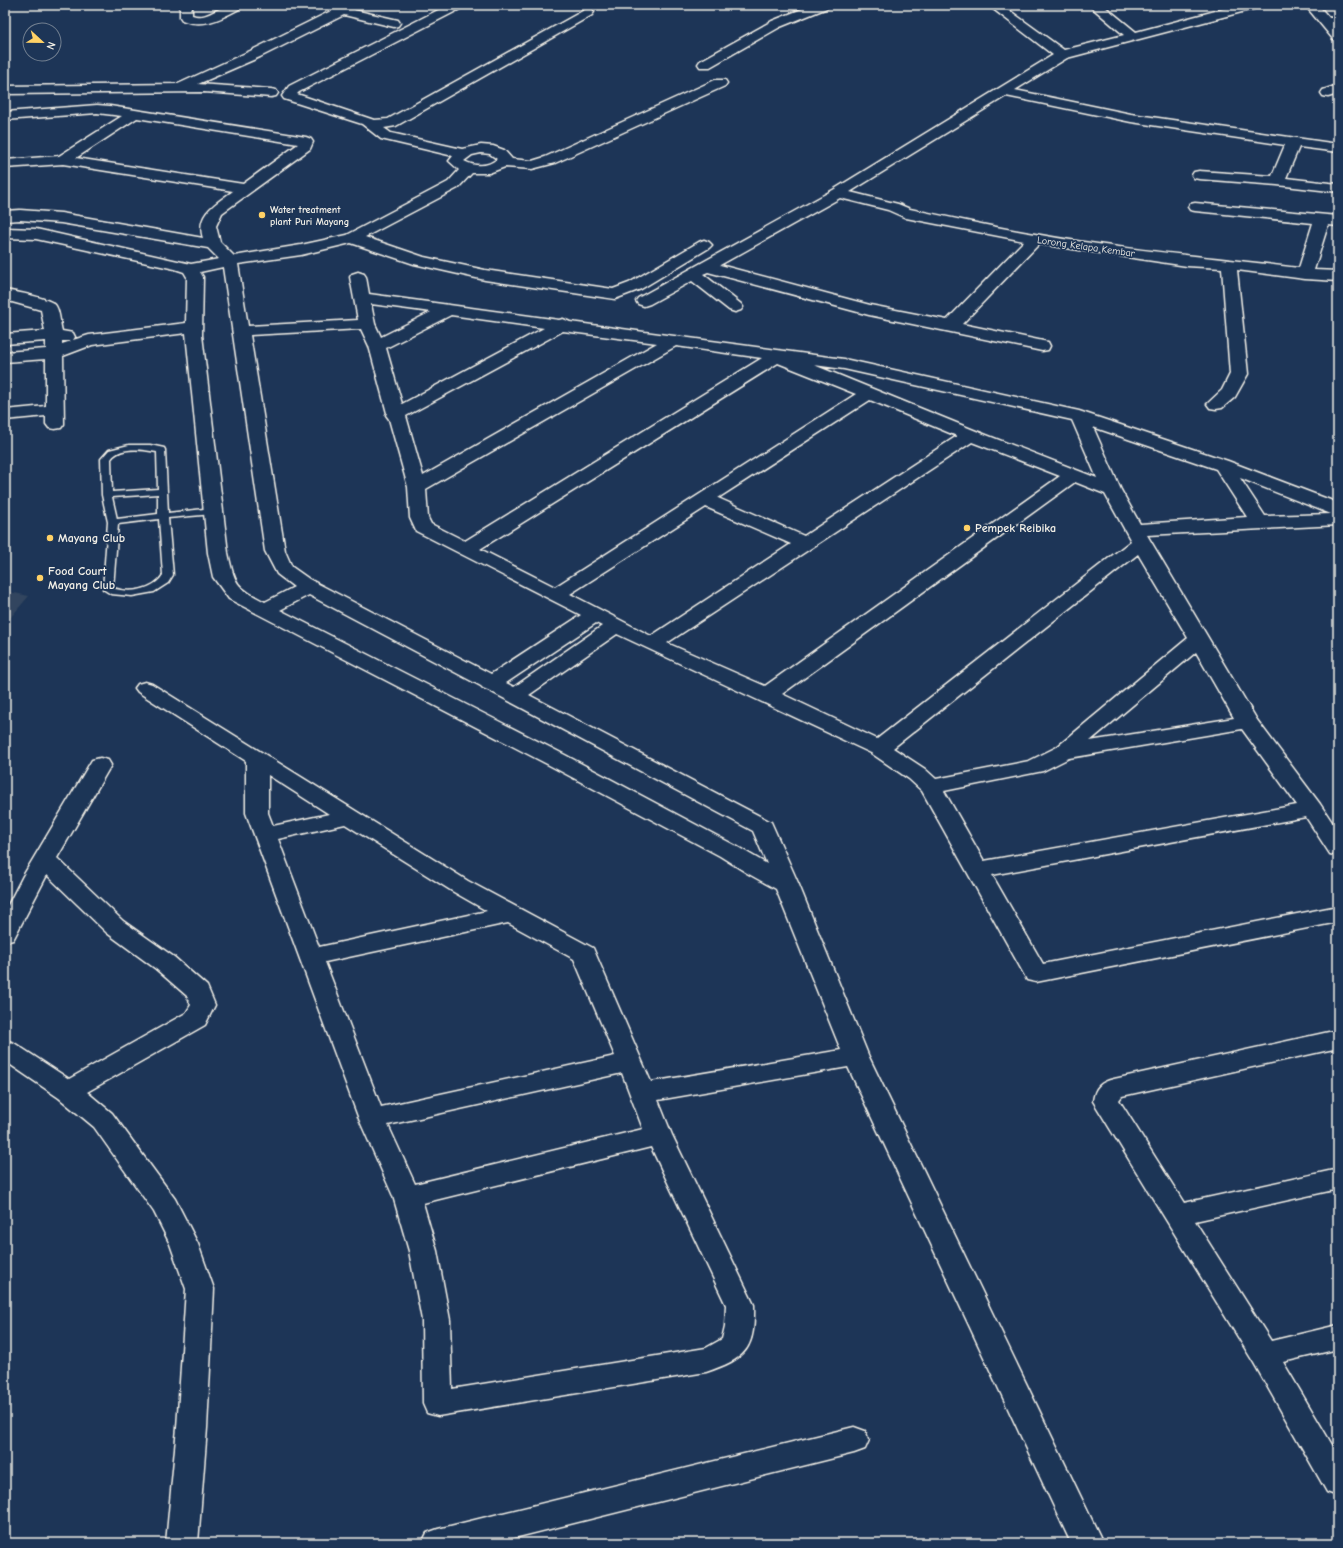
<svg xmlns="http://www.w3.org/2000/svg" width="1343" height="1548" font-family="'Comic Neue',sans-serif">
  <rect width="100%" height="100%" fill="#1d3557"/>
  <filter id="ink" filterUnits="userSpaceOnUse"><feTurbulence type="fractalNoise" baseFrequency=".025" numOctaves="2"/><feDisplacementMap in="SourceGraphic" scale="8" xChannelSelector="R" yChannelSelector="G"/><feConvolveMatrix kernelMatrix="1 2 1 2 8 2 1 2 1" color-interpolation-filters="sRGB"/></filter>
  <g filter="url(#ink)">
    <!-- built -->
    <polygon fill="#31445e" points="5,591 29,596 5,624"/>
    <g fill="none" stroke-linecap="round" stroke-linejoin="round">
      <defs>
        <path id="lane" d="M129 445H150L164 448 165 450 168 513 213 508 218 511 213 514 168 518 173 575 168 583 154 592 132 596 111 594 103 589 108 522 102 495 101 459 109 450ZM144 450 157 452 158 489 112 492 111 459C118 449 132 449 144 450ZM158 494V514L117 519 112 497ZM159 519 163 575C154 590 129 594 113 588L118 524Z"/>
        <g id="street">
          <path d="M180 5H192V15C206 20 215 9 227 6 231 4 238 5 243 5L241 8C222 18 204 29 182 20L180 17Z"/>
          <path d="M336 5C343 7 352 5 360 5L354 10 398 20 400 23 398 26 394 27 344 15 260 57 198 84 271 89 276 90 278 93 276 96 271 97 204 92 5 94V86L178 84 250 51 331 11 330 9 332 6Z"/>
          <path d="M448 5H464L462 8 299 92 297 94 374 120 388 119 588 8 592 9 594 12 592 15 396 126 384 128 391 133 462 149 481 145 493 146 504 150 512 159 532 161 545 157 715 80H725L727 83 725 86 555 163 532 169 505 167 489 173H472L458 188 365 237 424 257 485 270 613 289 629 283 699 242 704 240 709 242 712 245 709 248 641 289 615 299 485 280 414 264 351 243 301 255 238 264 248 326 358 320 350 277 352 274 358 272 364 274 366 277 369 294 559 320 563 319 570 322 844 359 1079 411 1228 461 1338 503V525L1147 535 1257 720 1320 804 1338 831V856L1330 854 1306 817 992 875 1043 964 1338 906V922L1036 982 1027 980 1024 974 922 791 909 779 871 753 617 634 529 695 771 822 799 885 869 1057 1103 1543H1071L848 1067 658 1100 672 1135 754 1305C755 1349 747 1358 706 1372L438 1416 427 1413 423 1404 422 1320 409 1251 393 1196 359 1119 246 813V761L138 692 135 688 138 684 145 682 152 684 468 881 593 948 651 1082 841 1050 776 889 747 873 720 856 549 765 229 599 213 577 208 553 186 333 92 345 63 356 64 424 61 428 55 429 49 428 46 424V416L5 420V410L46 406V359L5 362V352L46 349V341L5 344V334L45 331 41 310 5 300V290C15 292 52 298 56 306 60 313 60 324 62 331L73 333 75 337 73 340 89 335 186 323 187 277 184 272 175 269 36 239 5 238V228L36 229 191 264 219 259 208 248 61 223 20 220 5 221V211L20 210 61 213 203 238C195 214 217 203 233 191L63 164 5 168V160L59 156 122 116 97 113 5 120V112L97 105 110 106 306 137 311 139 313 142 310 149 222 213 216 226 220 242 234 256 301 245 347 235 448 182 459 170 449 161 453 156 381 139 362 124 284 99 282 96 289 86ZM137 118 298 144 243 184 76 158ZM481 153 490 154 497 159C488 167 475 167 464 161L472 155ZM223 267 265 551 277 574 294 587 265 602C236 587 235 585 228 553L202 335 203 277 200 272ZM371 304 431 312 381 337 375 324ZM451 315 544 328 402 404 386 348ZM361 329 369 346 387 413 386 415 389 419 408 487 410 518 416 531 581 615 491 674 309 579 292 567 285 551 250 335ZM563 331 657 343 423 476 406 416ZM62 341H71L62 344ZM676 346 762 358 465 541 431 524 428 518 426 489ZM778 363 856 394 555 587 480 549ZM814 365 844 369 1072 420 1097 478 976 431ZM870 400 957 436 804 536 718 498ZM1093 427 1216 469 1247 517 1140 524 1121 490ZM972 442 1060 476 765 686 667 643ZM1240 478 1331 514 1265 516ZM1075 482 1105 494 1131 541 877 739 782 694ZM706 507 791 544 651 636 570 594ZM1138 554 1188 638 1057 747 1029 761 936 779 925 769 893 748ZM309 595 481 686 483 688 488 690 753 831 767 864 736 846 565 755 280 610ZM596 623 602 626 514 687 506 683ZM1196 652 1234 718 1090 741ZM1242 729 1297 805 984 861 944 791 1043 771 1069 758ZM268 775 329 814 273 826 268 813ZM345 824 452 891 487 911 319 947 278 839ZM508 923 574 959 615 1056 381 1107 325 962ZM622 1073 643 1129 415 1184 388 1125ZM651 1147 726 1305 725 1326 722 1339 706 1348 452 1389 450 1320 437 1251 423 1203Z"/>
          <polygon points="812,5 829,5 827,8 780,27 710,67 700,67 698,64 700,61 772,21"/>
          <path d="M988 5H1002L1064 50 1124 35 1089 5H1103L1136 32 1238 5H1259L1257 8 1067 58 1015 90 1131 114 1338 144V152L1299 147 1286 178 1338 184V192L1277 185 1199 179 1194 178 1192 175 1194 172 1199 171 1272 176 1285 145 1131 122 1006 96 850 192 898 204 910 209C952 218 993 227 1035 234 1122 250 1211 257 1299 268L1313 223 1195 211 1190 210 1188 207 1190 204 1195 203 1338 216V226L1328 225 1314 270 1338 271V281L1305 279 1237 270 1248 374 1235 397 1222 408 1216 409 1210 408 1207 404 1222 390 1230 374 1222 268 1187 266 1039 244 962 324 1048 342 1050 346 1048 350 1042 351 869 315 708 272 703 274 741 304 743 307 741 310 735 312 729 310 692 281 650 304 644 306 638 304 636 301 638 298 833 190 1053 55ZM840 198 888 210 906 218 1024 241 947 320 870 305 720 265Z"/>
          <polygon points="1338,17 1338,25 1322,25 1320,22 1322,19"/>
          <polygon points="1338,85 1338,94 1328,97 1323,96 1321,93 1323,90"/>
          <polygon points="100,758 108,760 111,765 57,858 123,921 174,957 207,986 215,1005 205,1025 87,1092 112,1113 175,1199 198,1244 214,1289 207,1428 198,1543 166,1543 177,1428 186,1289 170,1244 154,1212 94,1127 59,1098 5,1061 5,1040 14,1043 69,1079 186,1013 191,1005 187,996 156,969 107,933 47,875 13,940 5,942 5,911 23,876 89,765 92,760"/>
          <path d="M1338 1030V1048L1122 1096 1119 1100 1184 1203 1338 1169V1189L1195 1221 1271 1341 1338 1325V1349L1283 1362 1338 1455V1496L1327 1492 1254 1363 1093 1101C1095 1087 1101 1082 1114 1079Z"/>
          <polygon points="854,1427 865,1431 869,1440 865,1449 854,1453 494,1543 422,1543 427,1533 438,1529"/>
        </g>
        <polygon id="secondary" points="1305,5 1318,5 1338,28 1338,40 1333,39"/>
      </defs>
      <!-- lane casing -->
      <use href="#lane" stroke="#f4f1e8" stroke-width="3"/>
      <!-- street casing -->
      <use href="#street" stroke="#f4f1e8" stroke-width="3"/>
      <!-- secondary casing -->
      <use href="#secondary" stroke="#f4f1e8" stroke-width="3"/>
      <!-- lane -->
      <use href="#lane" fill="#1d3557" fill-rule="evenodd"/>
      <!-- street -->
      <use href="#street" fill="#1d3557" fill-rule="evenodd"/>
      <!-- secondary -->
      <use href="#secondary" fill="#1d3557" fill-rule="evenodd"/>
    </g>
  </g>
  <!-- markers -->
  <g fill="#ffd166" stroke="#1d3557" stroke-width="1.5">
    <circle cx="262" cy="215" r="4"/>
    <circle cx="967" cy="528" r="4"/>
    <circle cx="50" cy="538" r="4"/>
    <circle cx="40" cy="578" r="4"/>
  </g>
  <g text-anchor="middle" stroke-width="3.5" stroke-linejoin="round" paint-order="stroke">
    <!-- far-poi labels -->
    <g font-size="10" font-weight="bold" fill="#f4f1e8" stroke="#1d3557" text-anchor="start">
      <text x="270" y="213">Water treatment<tspan x="270" dy="12">plant Puri Mayang</tspan></text>
    </g>
    <!-- far-street labels -->
    <g font-size="10" fill="#f4f1e8" stroke="#1d3557">
      <text transform="translate(1086 246) rotate(8)" y="4">Lorong Kelapa Kembar</text>
    </g>
    <!-- poi labels -->
    <g font-size="12" font-weight="bold" fill="#f4f1e8" stroke="#1d3557" text-anchor="start">
      <text x="975" y="532">Pempek Reibika</text>
      <text x="58" y="542">Mayang Club</text>
      <text x="48" y="575">Food Court<tspan x="48" dy="14">Mayang Club</tspan></text>
    </g>
  </g>
  <!-- margin -->
  <rect width="1343" height="1548" fill="none" stroke="#1d3557" stroke-width="20"/>
  <rect x="10" y="10" width="1323" height="1528" fill="none" stroke="#f4f1e8" stroke-width="1.5" filter="url(#ink)"/>
  <!-- north arrow -->
  <g transform="translate(42 42) rotate(112)"><circle r="19" fill="#1d3557" stroke="#738091"/>
  <path d="M0-3L7 15L0 10L-7 15Z" fill="#ffd166"/>
  <text y="-6" font-size="11" font-weight="bold" text-anchor="middle" fill="#f4f1e8">N</text>
  </g>
</svg>
